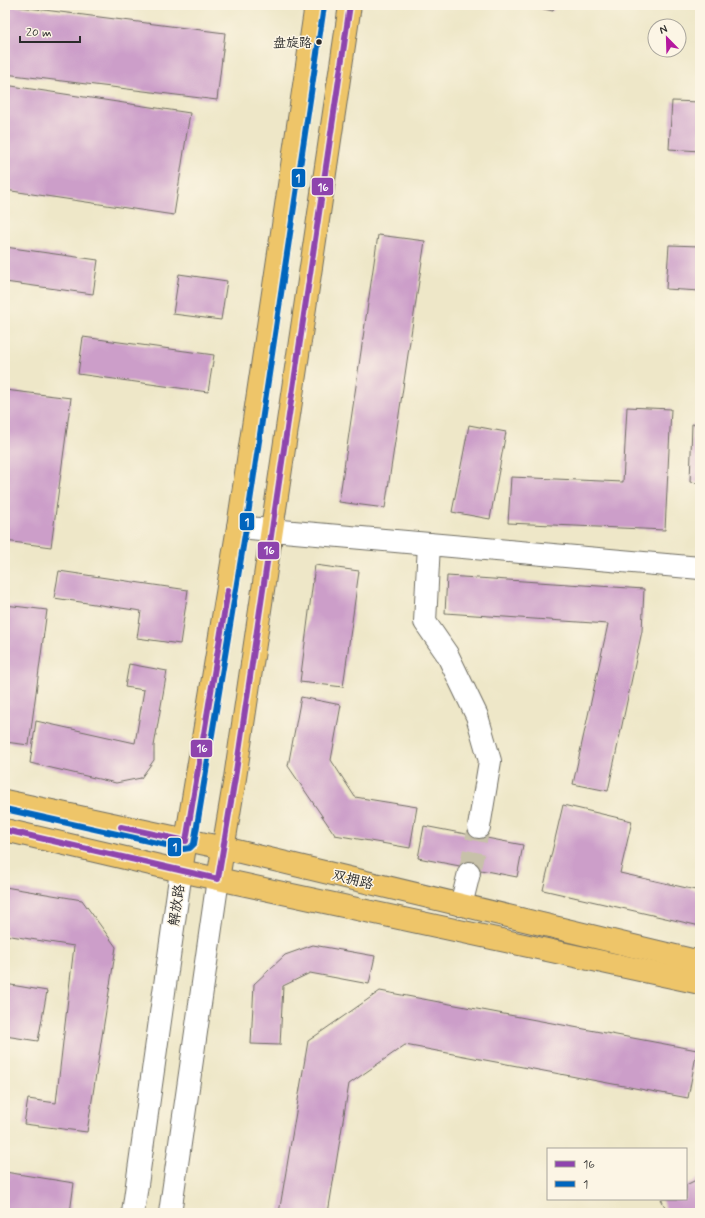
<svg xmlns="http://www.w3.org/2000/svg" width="705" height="1218" font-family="Mynerve,'LXGW WenKai TC',sans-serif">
  <rect width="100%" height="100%" fill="#fcf5e5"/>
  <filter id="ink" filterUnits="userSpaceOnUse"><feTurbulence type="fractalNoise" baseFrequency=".025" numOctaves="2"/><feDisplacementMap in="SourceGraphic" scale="8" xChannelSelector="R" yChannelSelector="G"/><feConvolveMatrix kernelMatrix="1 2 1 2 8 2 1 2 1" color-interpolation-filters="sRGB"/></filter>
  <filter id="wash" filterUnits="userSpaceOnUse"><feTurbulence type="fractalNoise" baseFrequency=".012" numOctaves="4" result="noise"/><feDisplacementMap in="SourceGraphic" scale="16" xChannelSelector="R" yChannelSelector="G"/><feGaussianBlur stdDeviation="0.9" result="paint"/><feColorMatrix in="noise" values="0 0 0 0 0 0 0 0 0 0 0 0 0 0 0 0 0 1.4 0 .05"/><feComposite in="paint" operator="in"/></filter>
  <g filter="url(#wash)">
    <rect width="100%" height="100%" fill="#eee7c8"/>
    <g id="blocks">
      <!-- building -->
      <g fill="#cc9ec9">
        <polygon points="5,5 225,33 217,100 5,74"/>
        <polygon points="525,5 554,5 553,11"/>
        <polygon points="5,85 190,113 174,215 5,190"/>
        <polygon points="672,101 700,102 700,151 669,149"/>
        <polygon points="378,235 425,241 385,508 339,502"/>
        <polygon points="669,245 700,246 700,291 666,289"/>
        <polygon points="5,247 98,260 93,294 5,282"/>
        <polygon points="179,274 227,281 221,320 173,314"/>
        <polygon points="83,337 214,355 208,392 78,374"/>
        <polygon points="5,390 71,398 51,547 5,541"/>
        <polygon points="627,407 671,409 665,530 508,523 511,477 623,482"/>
        <polygon points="692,424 700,425 700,483 690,482"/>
        <polygon points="469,425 506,432 490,519 452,512"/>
        <polygon points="315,565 359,571 343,687 300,682"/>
        <polygon points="59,571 188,590 180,644 137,638 141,611 54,598"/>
        <polygon points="447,576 644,589 642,631 608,791 573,784 608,624 445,613"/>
        <polygon points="5,605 47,610 29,745 5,742"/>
        <polygon points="129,664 167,671 154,746 154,760 141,778 116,783 30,763 36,721 135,743 144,690 125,687"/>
        <polygon points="301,697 341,705 331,760 355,797 417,807 410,848 335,835 288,766"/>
        <polygon points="563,805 632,821 620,873 700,891 700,926 543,890"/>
        <polygon points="424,826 523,845 517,877 418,858"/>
        <polygon points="5,887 82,900 116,947 87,1132 24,1124 28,1099 56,1103 74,946 5,935"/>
        <polygon points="313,945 375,956 369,984 310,973 283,986 280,1045 251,1044 254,984 285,955"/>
        <polygon points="5,984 47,991 38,1041 5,1036"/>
        <polygon points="380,991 697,1050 688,1098 405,1045 349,1084 328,1213 279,1213 308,1041"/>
        <polygon points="5,1172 74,1183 70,1213 16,1213 5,1211"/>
        <polygon points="700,1178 700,1213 668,1213 661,1199 686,1199 686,1185"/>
      </g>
    </g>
  </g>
  <g filter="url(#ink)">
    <use href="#blocks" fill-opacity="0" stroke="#6f6d62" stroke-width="1"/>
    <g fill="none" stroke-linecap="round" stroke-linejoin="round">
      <!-- minor-tunnel -->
      <polyline stroke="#c7c1a9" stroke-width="22" stroke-dasharray="22 11" stroke-linecap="butt" points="469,873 479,827"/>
      <defs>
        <g id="minor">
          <polyline points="238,527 700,568"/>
          <polyline points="429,544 425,622 447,654 477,716 490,761 479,827"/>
          <polyline points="461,905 469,873"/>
          <polyline points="133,1213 181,871"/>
          <polyline points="170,1213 218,879"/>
        </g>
        <g id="major">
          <polyline points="5,801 224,848 700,962"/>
          <polyline points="5,830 181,871 700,983"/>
          <polyline points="181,871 238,527 316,5"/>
          <polyline points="218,879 235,778 350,5"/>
        </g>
      </defs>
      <!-- minor casing -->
      <use href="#minor" stroke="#6f6d62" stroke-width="24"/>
      <!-- major casing -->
      <use href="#major" stroke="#6f6d62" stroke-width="24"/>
      <!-- minor -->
      <use href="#minor" stroke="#fff" stroke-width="22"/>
      <!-- major -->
      <use href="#major" stroke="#eec569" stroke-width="22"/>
      <defs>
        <g id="bus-1">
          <polyline points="121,827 186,841 228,590"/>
          <polyline points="5,830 218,879 235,778 350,5"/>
        </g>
        <polyline id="bus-2" points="5,809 184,849 190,848 194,844 246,528 324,6"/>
      </defs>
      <!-- bus-1 casing -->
      <use href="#bus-1" stroke="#fcf5e5" stroke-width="9"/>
      <!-- bus-2 casing -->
      <use href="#bus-2" stroke="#fcf5e5" stroke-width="9"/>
      <!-- bus-1 -->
      <use href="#bus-1" stroke="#8e44ad" stroke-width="6"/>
      <!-- bus-2 -->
      <use href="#bus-2" stroke="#0065bd" stroke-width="6"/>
    </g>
  </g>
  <!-- markers -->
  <circle fill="#2b2b2b" stroke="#fcf5e5" stroke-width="1.5" cx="319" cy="42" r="3.5"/>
  <g text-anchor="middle" stroke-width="3" stroke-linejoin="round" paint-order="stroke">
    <!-- bus labels -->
    <g font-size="13" fill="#2b2b2b" stroke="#fcf5e5" text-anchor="end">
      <text x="312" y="47">盘旋路</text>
    </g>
    <!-- street labels -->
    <g font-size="14" fill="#2b2b2b" stroke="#fcf5e5">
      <text transform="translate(353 879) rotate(14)" y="5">双拥路</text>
      <text transform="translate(176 905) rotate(-82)" y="5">解放路</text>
    </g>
  </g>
  <g stroke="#fcf5e5" stroke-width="1.5">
    <rect x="291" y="168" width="15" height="20" rx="4" fill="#0065bd"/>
    <rect x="311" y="177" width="23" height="19" rx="4" fill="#8e44ad"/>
    <rect x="239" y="512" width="16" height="19" rx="4" fill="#0065bd"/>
    <rect x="257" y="541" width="23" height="19" rx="4" fill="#8e44ad"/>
    <rect x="190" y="739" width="23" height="19" rx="4" fill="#8e44ad"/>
    <rect x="167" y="837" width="15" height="20" rx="4" fill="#0065bd"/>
  </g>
  <g font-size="11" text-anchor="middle" font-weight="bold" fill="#fff">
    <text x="298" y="182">1</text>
    <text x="323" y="191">16</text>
    <text x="247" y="526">1</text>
    <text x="269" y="554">16</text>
    <text x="202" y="752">16</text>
    <text x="175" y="851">1</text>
  </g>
  <!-- margin -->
  <rect width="705" height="1218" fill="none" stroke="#fcf5e5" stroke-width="20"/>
  <!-- legend -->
  <rect x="547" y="1148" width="140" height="52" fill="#fcf5e5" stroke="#a8a49b"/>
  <rect x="555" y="1161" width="20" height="6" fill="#8e44ad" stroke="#a8a49b"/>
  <text x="583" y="1168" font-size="12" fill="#2b2b2b">16</text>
  <rect x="555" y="1181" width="20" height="6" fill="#0065bd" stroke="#a8a49b"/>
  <text x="583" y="1188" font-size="12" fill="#2b2b2b">1</text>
  <!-- north arrow -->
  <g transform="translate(667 38) rotate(337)"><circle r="19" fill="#fcf5e5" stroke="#a8a49b"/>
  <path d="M0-3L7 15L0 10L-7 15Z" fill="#b5179e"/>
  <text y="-6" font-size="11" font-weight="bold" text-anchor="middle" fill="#2b2b2b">N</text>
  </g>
  <!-- scale -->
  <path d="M20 36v6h60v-6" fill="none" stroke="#2b2b2b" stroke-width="2"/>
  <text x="26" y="36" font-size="12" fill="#2b2b2b" stroke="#fcf5e5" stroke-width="3" paint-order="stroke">20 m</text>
</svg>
